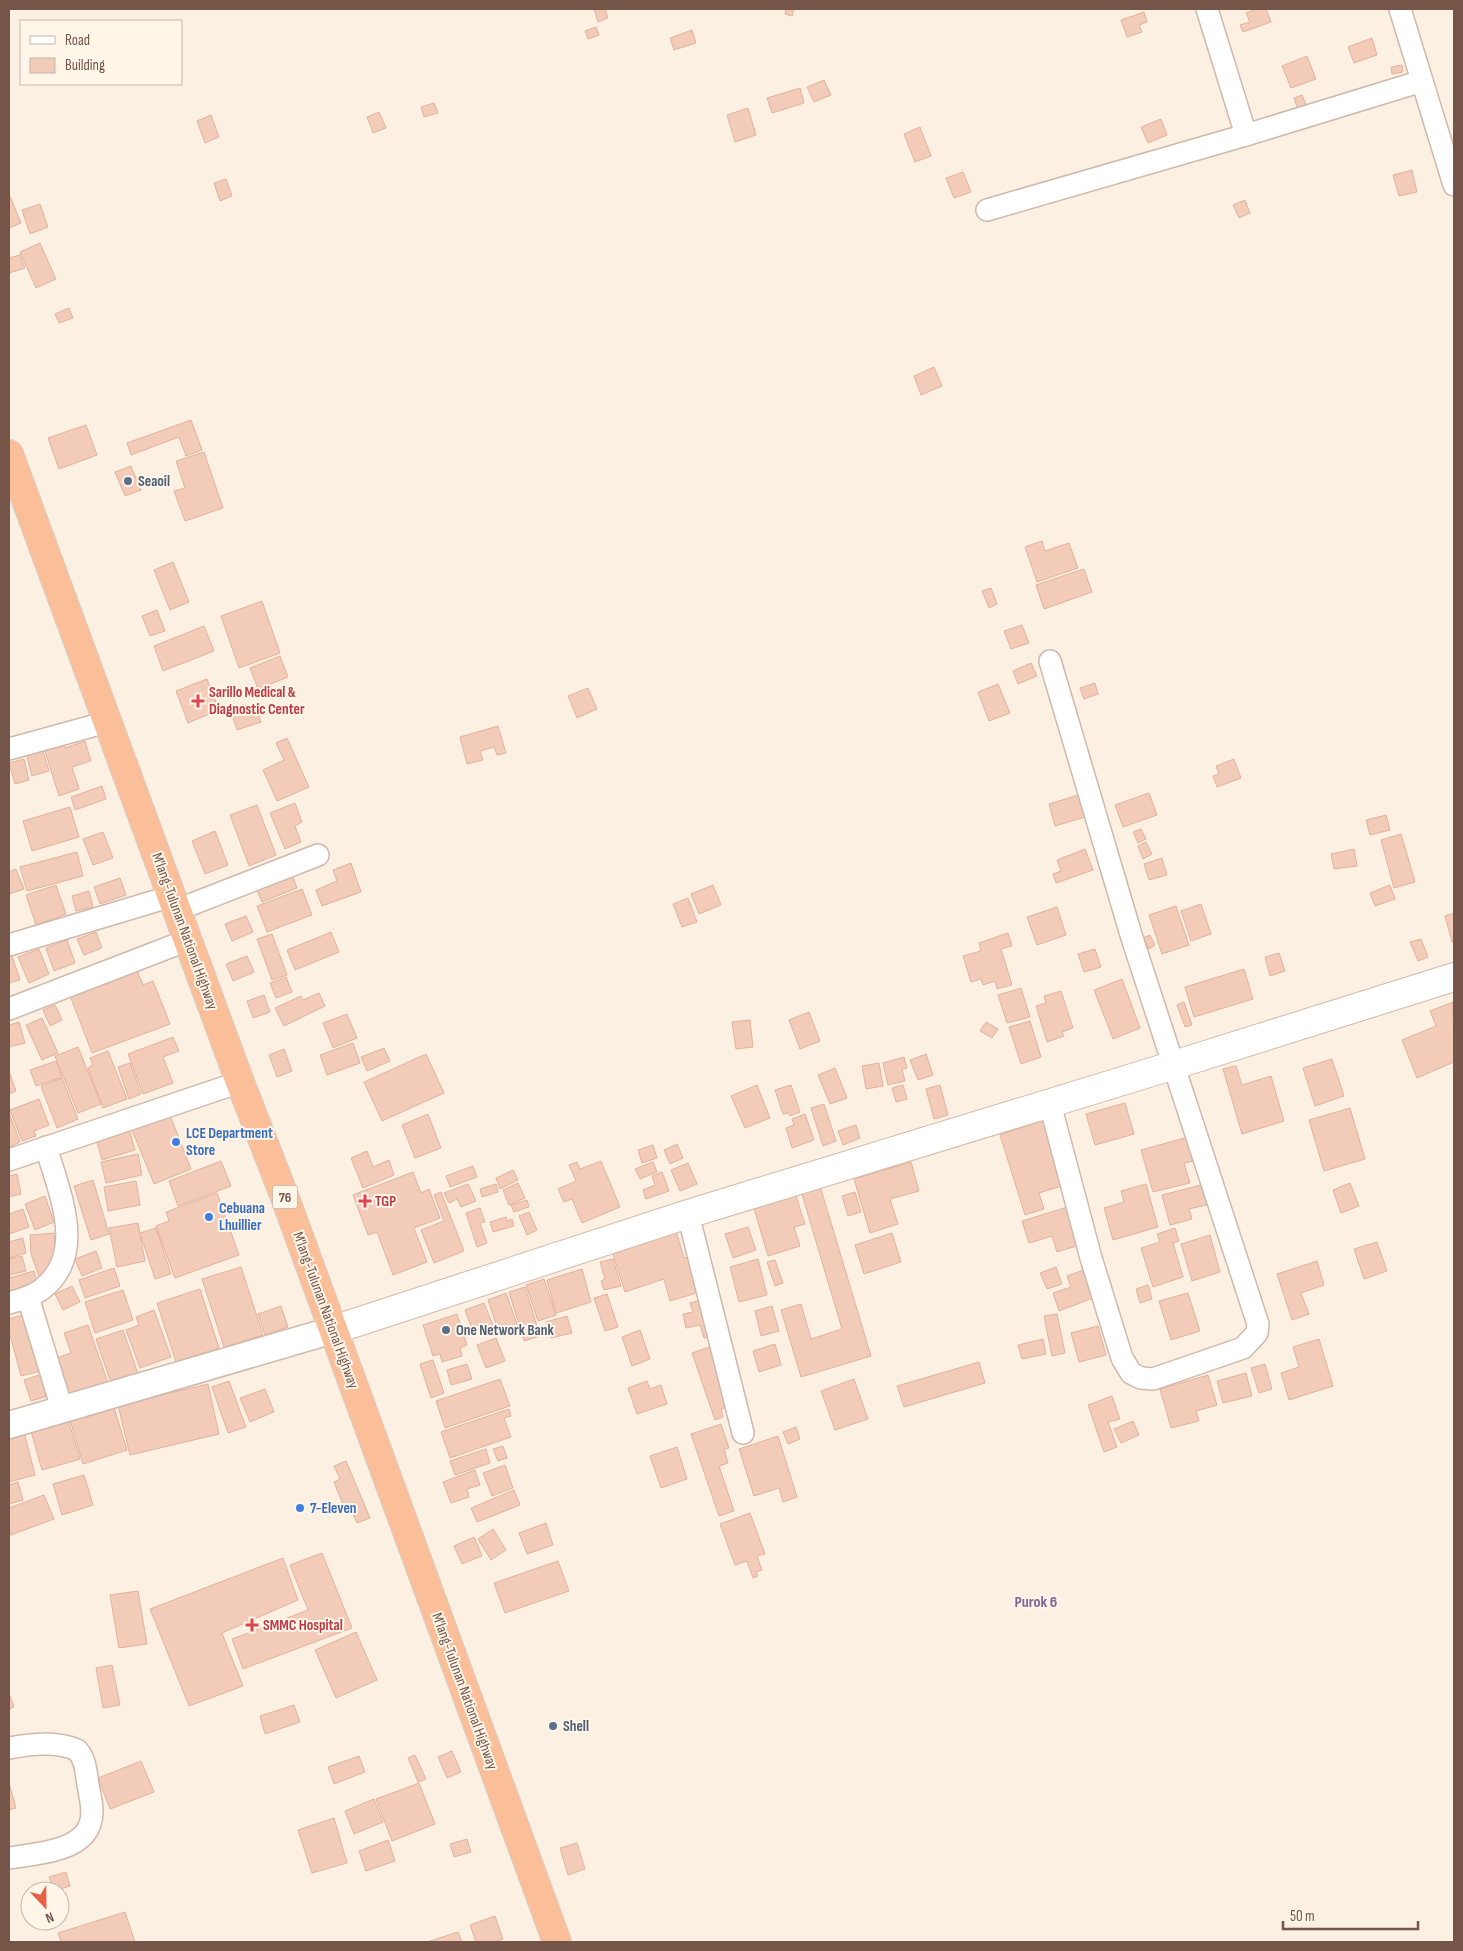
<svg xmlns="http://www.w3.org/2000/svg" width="1463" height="1951" font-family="'Sofia Sans Condensed',sans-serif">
  <rect width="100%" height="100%" fill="#fcf0e2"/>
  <!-- building -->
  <g fill="#f2ccb9" stroke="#e5b19a">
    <polygon points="594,9 605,9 608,18 598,22"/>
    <polygon points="786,9 794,9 792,16 785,14"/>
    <polygon points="1257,9 1266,9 1271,22 1243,32 1240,25 1250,22 1246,13"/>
    <polygon points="1144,12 1147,22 1139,25 1142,32 1127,37 1121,20"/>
    <polygon points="596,27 599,35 588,39 585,31"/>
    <polygon points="692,30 696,43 674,50 670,38"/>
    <polygon points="1372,38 1377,55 1354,63 1348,47"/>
    <polygon points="1307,56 1316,79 1291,88 1282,66"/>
    <polygon points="1402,65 1403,72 1392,74 1391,67"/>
    <polygon points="824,80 831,95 814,102 807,87"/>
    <polygon points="800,88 804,103 772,113 767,98"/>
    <polygon points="1302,95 1307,107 1298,110 1294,98"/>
    <polygon points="434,103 438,113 424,117 421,107"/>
    <polygon points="748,108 756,135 735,142 727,115"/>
    <polygon points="379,112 386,128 373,133 367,117"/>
    <polygon points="211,115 219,137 205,143 197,121"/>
    <polygon points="1161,119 1167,135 1148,143 1141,127"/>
    <polygon points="920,127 931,156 915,162 904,134"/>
    <polygon points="1412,170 1417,192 1399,196 1393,175"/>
    <polygon points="963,172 971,192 954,198 946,178"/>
    <polygon points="226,179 232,196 220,201 214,183"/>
    <polygon points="9,194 21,223 9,228"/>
    <polygon points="1245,200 1250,213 1239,218 1233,205"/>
    <polygon points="40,204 48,227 30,234 22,210"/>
    <polygon points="40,243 56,279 36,288 20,252"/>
    <polygon points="20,255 25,268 9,273 9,258"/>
    <polygon points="69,308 73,318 59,323 55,314"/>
    <polygon points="934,367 942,386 921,395 914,376"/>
    <polygon points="191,420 202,450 186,456 179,437 131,455 127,443"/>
    <polygon points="86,425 97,455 59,469 48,438"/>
    <polygon points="204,452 223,508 185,521 174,491 185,488 176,461"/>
    <polygon points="131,466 141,490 125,496 115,472"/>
    <polygon points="1042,541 1045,551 1069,543 1078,568 1037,582 1025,547"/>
    <polygon points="173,562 189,602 170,610 154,570"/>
    <polygon points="1084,569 1092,592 1044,609 1036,585"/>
    <polygon points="991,588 997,604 989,608 982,591"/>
    <polygon points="262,601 280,653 239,668 221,616"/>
    <polygon points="157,610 165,631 150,636 142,616"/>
    <polygon points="1022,625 1029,643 1011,649 1004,631"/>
    <polygon points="204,626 214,651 163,671 154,646"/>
    <polygon points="280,656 288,677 258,689 250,668"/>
    <polygon points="1031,663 1037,676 1018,684 1013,671"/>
    <polygon points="207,679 219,710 188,723 176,691"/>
    <polygon points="1095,683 1098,694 1084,699 1080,688"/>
    <polygon points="998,684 1010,713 989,721 978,692"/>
    <polygon points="588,688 597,709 577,718 568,696"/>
    <polygon points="256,707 261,722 237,730 232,715"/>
    <polygon points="498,726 506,753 497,755 494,747 480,751 483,760 467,764 460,737"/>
    <polygon points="287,738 309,787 277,801 263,770 284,760 276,743"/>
    <polygon points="62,739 65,748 85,741 91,761 72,767 79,789 59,796 43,745"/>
    <polygon points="41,745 49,771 32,776 25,750"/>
    <polygon points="24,759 29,780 15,784 9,763"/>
    <polygon points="1234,759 1241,778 1217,787 1213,776 1219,774 1216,766"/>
    <polygon points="102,786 106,799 75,810 71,797"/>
    <polygon points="1149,793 1157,815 1123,827 1115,805"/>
    <polygon points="1078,795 1085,817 1055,826 1049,804"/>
    <polygon points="295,803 302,822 295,826 301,842 285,849 270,813"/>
    <polygon points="257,805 276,855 249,866 230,815"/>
    <polygon points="70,807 79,837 32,851 23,821"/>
    <polygon points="1386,815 1390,830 1370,835 1366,820"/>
    <polygon points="1141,829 1146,839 1138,843 1133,832"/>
    <polygon points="215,831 228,865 205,874 192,841"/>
    <polygon points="103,832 113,858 93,865 83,839"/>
    <polygon points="1401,834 1415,882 1394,888 1381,840"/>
    <polygon points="1146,842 1152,854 1143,859 1138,846"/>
    <polygon points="1085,849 1093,870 1056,883 1053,874 1061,871 1057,860"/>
    <polygon points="1354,849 1357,866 1334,869 1331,854"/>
    <polygon points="77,852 83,876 27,891 20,867"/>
    <polygon points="1162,858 1167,875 1149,880 1144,864"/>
    <polygon points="351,863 361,892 322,906 316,890 337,881 333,870"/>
    <polygon points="16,869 24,889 9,894 9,872"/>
    <polygon points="291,871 297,888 262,902 255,885"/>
    <polygon points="120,878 126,895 100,904 94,887"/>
    <polygon points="56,885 66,914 36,925 26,895"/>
    <polygon points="713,885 721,905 699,914 691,894"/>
    <polygon points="1390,885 1395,899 1375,906 1370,893"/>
    <polygon points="302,889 312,915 267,932 257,906"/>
    <polygon points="89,891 93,907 76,911 72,896"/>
    <polygon points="688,898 697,922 682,927 673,904"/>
    <polygon points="1201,904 1211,934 1191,941 1181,911"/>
    <polygon points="1176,906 1189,945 1162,954 1149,915"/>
    <polygon points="1057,907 1066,935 1037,945 1027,917"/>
    <polygon points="1454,913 1454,942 1452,942 1445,916"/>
    <polygon points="246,916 253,932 232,941 225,924"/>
    <polygon points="96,932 102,948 84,955 77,939"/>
    <polygon points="331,932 339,952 295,970 287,950"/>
    <polygon points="1008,933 1012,946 1001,949 1012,985 997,989 995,981 983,985 981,979 971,982 963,956 981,951 979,943"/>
    <polygon points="272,934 287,975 272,980 257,939"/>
    <polygon points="1150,935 1155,945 1149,949 1143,938"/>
    <polygon points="1421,939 1428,957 1418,961 1410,942"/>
    <polygon points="67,940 75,963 54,971 46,948"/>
    <polygon points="39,949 49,974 29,983 18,957"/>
    <polygon points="1095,949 1101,967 1084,972 1078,954"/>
    <polygon points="9,953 11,953 20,980 9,983"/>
    <polygon points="1279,953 1285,971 1270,976 1265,957"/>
    <polygon points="247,956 254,972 233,981 226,964"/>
    <polygon points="136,968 143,985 153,981 170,1024 92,1053 69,993"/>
    <polygon points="1244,969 1253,999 1194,1017 1185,987"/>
    <polygon points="286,977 292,992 276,998 270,983"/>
    <polygon points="1122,979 1140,1028 1113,1039 1094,990"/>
    <polygon points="1021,988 1030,1017 1007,1023 998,995"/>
    <polygon points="1061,991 1073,1028 1062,1032 1064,1036 1047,1042 1036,1006 1046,1003 1044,996"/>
    <polygon points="319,993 325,1006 284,1026 275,1008 301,996 303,1000"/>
    <polygon points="264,995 270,1012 253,1018 247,1001"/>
    <polygon points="1184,1002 1192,1025 1185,1027 1177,1005"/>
    <polygon points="1453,1002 1454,1062 1417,1078 1402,1040 1436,1026 1430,1011"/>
    <polygon points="55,1005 62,1020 50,1026 43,1010"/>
    <polygon points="809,1012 820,1041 800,1049 789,1020"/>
    <polygon points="347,1014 357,1038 333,1048 323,1023"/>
    <polygon points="42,1018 58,1053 42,1060 26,1025"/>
    <polygon points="750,1020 753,1047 736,1049 732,1022"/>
    <polygon points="1030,1021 1041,1057 1021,1064 1009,1027"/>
    <polygon points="19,1022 25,1043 9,1047 9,1025"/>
    <polygon points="986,1022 998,1029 992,1038 980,1031"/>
    <polygon points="173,1037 179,1051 163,1057 173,1083 143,1094 128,1054"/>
    <polygon points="353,1043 360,1063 327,1075 320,1055"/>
    <polygon points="78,1047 101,1104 78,1113 55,1056"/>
    <polygon points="384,1048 390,1061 367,1071 361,1057"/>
    <polygon points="284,1049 292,1071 277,1077 269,1055"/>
    <polygon points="108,1051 127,1099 103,1108 88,1068 93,1065 90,1058"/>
    <polygon points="426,1054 444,1093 382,1121 364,1082"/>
    <polygon points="926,1054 933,1075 918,1080 910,1060"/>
    <polygon points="904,1057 907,1068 902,1069 905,1081 888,1085 883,1063"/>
    <polygon points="1332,1059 1344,1096 1315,1106 1303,1068"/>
    <polygon points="56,1061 62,1077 36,1086 30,1070"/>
    <polygon points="130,1063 141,1094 129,1099 118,1067"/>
    <polygon points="879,1063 883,1086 866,1089 862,1066"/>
    <polygon points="1236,1066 1242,1085 1271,1076 1284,1121 1242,1134 1223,1069"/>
    <polygon points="835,1068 847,1098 830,1104 818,1075"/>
    <polygon points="9,1071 16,1091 9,1094"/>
    <polygon points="62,1078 78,1119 57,1128 41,1086"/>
    <polygon points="757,1085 770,1118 745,1128 731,1096"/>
    <polygon points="791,1085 800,1112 790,1116 788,1113 783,1114 775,1090"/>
    <polygon points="903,1085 907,1099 896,1102 892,1088"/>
    <polygon points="940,1085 948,1115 934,1119 926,1089"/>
    <polygon points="39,1099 49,1125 34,1131 36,1136 22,1141 10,1110"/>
    <polygon points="1125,1103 1134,1134 1095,1145 1086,1114"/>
    <polygon points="824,1104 836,1141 823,1146 811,1108"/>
    <polygon points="1350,1108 1365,1159 1324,1171 1309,1120"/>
    <polygon points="168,1110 191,1169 154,1184 130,1125"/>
    <polygon points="9,1113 20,1142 9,1147"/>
    <polygon points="428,1114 441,1148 415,1158 402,1125"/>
    <polygon points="805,1114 814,1140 792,1148 786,1128 794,1125 792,1119"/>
    <polygon points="1047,1119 1068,1184 1039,1193 1044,1209 1025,1215 1000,1135"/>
    <polygon points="128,1125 135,1150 102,1160 95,1135"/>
    <polygon points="856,1125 860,1138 843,1145 838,1131"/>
    <polygon points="1192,1136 1198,1160 1184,1163 1190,1183 1153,1192 1141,1150"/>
    <polygon points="677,1144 683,1158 670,1164 664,1150"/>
    <polygon points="653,1145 657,1158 642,1163 638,1150"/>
    <polygon points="367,1151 373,1167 389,1160 394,1175 363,1188 351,1158"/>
    <polygon points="138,1154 142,1175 106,1183 101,1162"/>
    <polygon points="221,1161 231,1186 178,1206 169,1181"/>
    <polygon points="601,1161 620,1207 582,1223 572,1199 564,1202 558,1189 576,1181 569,1165 577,1162 580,1169"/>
    <polygon points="653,1162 657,1172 640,1179 635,1169"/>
    <polygon points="911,1162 919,1191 890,1199 898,1224 870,1233 854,1179"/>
    <polygon points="688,1163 697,1184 680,1191 671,1170"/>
    <polygon points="473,1166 477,1177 450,1187 446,1176"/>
    <polygon points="513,1170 518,1180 500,1189 496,1178"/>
    <polygon points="413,1172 421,1193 429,1189 440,1218 414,1228 427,1262 393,1275 377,1232 368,1235 353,1195"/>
    <polygon points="662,1172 669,1191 646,1199 643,1190 655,1185 652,1176"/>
    <polygon points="17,1174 21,1194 9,1197 9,1176"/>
    <polygon points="93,1180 109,1234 91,1240 74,1186"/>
    <polygon points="136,1181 140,1205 108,1211 104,1187"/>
    <polygon points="518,1183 525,1198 509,1205 503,1190"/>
    <polygon points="1350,1183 1359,1206 1341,1213 1333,1190"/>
    <polygon points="468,1184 476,1201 461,1207 457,1199 449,1203 444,1193"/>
    <polygon points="496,1184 498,1192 482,1197 480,1189"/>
    <polygon points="1146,1184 1158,1227 1113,1240 1104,1208 1124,1202 1121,1191"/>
    <polygon points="1205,1184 1211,1204 1189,1209 1192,1219 1170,1225 1162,1195"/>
    <polygon points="820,1186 871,1356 801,1377 781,1310 801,1304 811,1339 842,1329 801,1191"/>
    <polygon points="441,1192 464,1251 434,1263 421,1230 444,1221 434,1195"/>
    <polygon points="855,1192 861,1212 848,1216 842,1196"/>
    <polygon points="217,1193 239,1255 175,1278 156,1226 169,1221 166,1212"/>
    <polygon points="795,1193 805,1224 794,1227 800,1246 768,1256 753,1205"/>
    <polygon points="45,1196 54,1222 35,1230 25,1204"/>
    <polygon points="527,1200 529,1207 514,1212 511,1205"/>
    <polygon points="1071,1206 1083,1244 1057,1252 1052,1236 1029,1243 1022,1221"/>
    <polygon points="480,1208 485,1222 480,1223 487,1243 477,1247 466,1213"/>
    <polygon points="23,1209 29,1227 9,1234 9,1214"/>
    <polygon points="529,1212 537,1230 527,1235 519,1216"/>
    <polygon points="506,1217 507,1221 512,1219 514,1226 493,1232 490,1222"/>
    <polygon points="138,1223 145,1261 117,1267 109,1228"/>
    <polygon points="748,1227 756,1250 733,1258 725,1234"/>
    <polygon points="156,1228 171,1274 155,1279 140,1233"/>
    <polygon points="1175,1228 1179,1241 1173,1243 1183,1277 1153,1287 1141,1248 1160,1242 1157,1234"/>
    <polygon points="676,1231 684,1258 692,1256 703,1291 670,1301 664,1279 625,1292 612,1251"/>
    <polygon points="54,1233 56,1270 39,1276 31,1254 30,1235"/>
    <polygon points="892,1233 901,1262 864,1274 855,1245"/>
    <polygon points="1210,1235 1220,1272 1192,1281 1181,1244"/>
    <polygon points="23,1238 26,1253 9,1258 9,1242"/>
    <polygon points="1377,1242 1387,1271 1364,1279 1354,1249"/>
    <polygon points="96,1251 102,1268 82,1276 75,1259"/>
    <polygon points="22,1256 26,1271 9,1275 9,1259"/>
    <polygon points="613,1259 621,1286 604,1290 601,1281 605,1279 600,1262"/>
    <polygon points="758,1259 767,1295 739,1302 730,1267"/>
    <polygon points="775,1260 783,1283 775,1286 767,1262"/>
    <polygon points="1317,1261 1324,1285 1301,1293 1309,1314 1292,1320 1277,1274"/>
    <polygon points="241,1267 263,1335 224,1347 202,1279"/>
    <polygon points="1056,1267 1062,1284 1047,1289 1040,1273"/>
    <polygon points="114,1268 120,1286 85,1298 79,1280"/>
    <polygon points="582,1269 591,1302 556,1313 547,1280"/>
    <polygon points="1086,1269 1096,1297 1059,1311 1053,1293 1071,1287 1067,1276"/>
    <polygon points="34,1271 38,1285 9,1293 9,1278"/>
    <polygon points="544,1279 556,1315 538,1321 526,1285"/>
    <polygon points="1148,1285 1152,1299 1140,1303 1136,1289"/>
    <polygon points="72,1286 80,1302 63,1310 55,1294"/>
    <polygon points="525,1287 540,1336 524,1341 509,1292"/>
    <polygon points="200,1289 219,1348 176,1362 157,1303"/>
    <polygon points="123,1290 133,1320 95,1333 85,1302"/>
    <polygon points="506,1293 518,1327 499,1333 488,1300"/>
    <polygon points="1188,1293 1200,1331 1171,1340 1159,1301"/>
    <polygon points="607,1294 618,1327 605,1331 594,1298"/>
    <polygon points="704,1299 713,1336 704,1338 700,1325 686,1328 683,1314 693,1312 690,1303"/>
    <polygon points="484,1303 493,1325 473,1332 465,1310"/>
    <polygon points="281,1306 288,1327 265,1335 258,1314"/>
    <polygon points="772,1306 779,1331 761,1336 755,1311"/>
    <polygon points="154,1310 171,1357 140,1368 126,1330 139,1325 136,1317"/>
    <polygon points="25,1314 41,1371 21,1376 9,1331 9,1319"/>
    <polygon points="457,1314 467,1345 460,1348 462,1356 442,1362 440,1354 433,1356 423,1325"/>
    <polygon points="1057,1314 1065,1353 1052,1356 1044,1316"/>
    <polygon points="567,1316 572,1333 551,1338 546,1322"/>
    <polygon points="88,1325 108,1383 67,1397 54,1359 71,1353 64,1333"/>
    <polygon points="1098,1326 1106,1355 1079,1362 1071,1333"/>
    <polygon points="123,1330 138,1374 111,1383 96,1339"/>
    <polygon points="640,1330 650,1359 632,1366 622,1337"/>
    <polygon points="496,1338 505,1361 486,1368 477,1345"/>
    <polygon points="1043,1339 1046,1354 1022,1359 1018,1345"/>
    <polygon points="1319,1339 1333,1386 1289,1400 1281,1373 1299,1367 1293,1347"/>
    <polygon points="775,1344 781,1365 759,1372 753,1351"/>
    <polygon points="712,1346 732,1405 721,1409 723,1417 715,1420 692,1353"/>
    <polygon points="433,1360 444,1393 431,1398 420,1364"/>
    <polygon points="979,1362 985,1383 904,1407 897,1386"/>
    <polygon points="467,1364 472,1379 451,1385 447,1370"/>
    <polygon points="1265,1364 1272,1389 1259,1393 1251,1368"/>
    <polygon points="1246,1373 1252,1396 1223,1403 1217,1381"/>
    <polygon points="42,1374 48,1396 31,1401 24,1380"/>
    <polygon points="1208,1375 1217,1405 1196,1411 1199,1421 1171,1428 1160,1389"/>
    <polygon points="500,1379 510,1406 445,1428 436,1401"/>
    <polygon points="854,1379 868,1419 835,1430 821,1391"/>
    <polygon points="229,1381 246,1427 228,1433 212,1387"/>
    <polygon points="647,1381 650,1389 661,1385 667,1404 637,1414 628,1388"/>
    <polygon points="208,1384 219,1434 130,1455 118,1405"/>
    <polygon points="265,1389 274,1412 250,1422 240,1398"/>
    <polygon points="1112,1396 1120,1419 1108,1422 1117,1447 1104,1452 1088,1405"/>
    <polygon points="113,1404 127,1450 83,1464 69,1417"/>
    <polygon points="509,1409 511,1416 504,1418 511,1437 450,1458 441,1432"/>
    <polygon points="68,1420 80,1459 42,1470 31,1431"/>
    <polygon points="1133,1421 1139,1435 1121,1443 1114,1429"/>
    <polygon points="721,1424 729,1448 724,1449 728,1463 719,1466 734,1511 719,1516 691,1434"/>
    <polygon points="796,1427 800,1439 788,1444 783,1432"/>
    <polygon points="24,1432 35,1475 9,1482 9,1436"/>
    <polygon points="778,1436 797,1497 783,1502 779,1488 754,1496 739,1449"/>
    <polygon points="503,1446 507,1458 498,1461 493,1449"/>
    <polygon points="677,1447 687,1479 661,1488 650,1456"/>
    <polygon points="486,1449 490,1463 455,1475 450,1461"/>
    <polygon points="346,1461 370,1518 357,1523 349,1505 344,1507 334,1482 340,1479 334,1466"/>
    <polygon points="505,1465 513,1488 492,1496 483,1473"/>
    <polygon points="475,1470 480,1485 467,1489 469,1497 451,1503 443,1482"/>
    <polygon points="84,1475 93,1505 62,1515 53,1484"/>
    <polygon points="18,1482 23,1500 9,1504 9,1485"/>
    <polygon points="514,1490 520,1505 477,1522 471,1508"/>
    <polygon points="44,1495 54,1519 11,1535 9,1530 9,1508"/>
    <polygon points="750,1513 765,1554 757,1556 762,1570 756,1572 758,1576 753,1578 747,1561 735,1565 720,1524"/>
    <polygon points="546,1523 553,1545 527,1554 519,1533"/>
    <polygon points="493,1529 506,1550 491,1560 478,1539"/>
    <polygon points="474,1537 482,1556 462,1564 454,1546"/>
    <polygon points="322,1553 352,1628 243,1669 232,1639 308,1610 290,1565"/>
    <polygon points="283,1558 298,1600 222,1633 243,1686 189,1706 150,1609"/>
    <polygon points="558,1561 569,1591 505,1613 494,1583"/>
    <polygon points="138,1591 147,1644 119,1648 110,1595"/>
    <polygon points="356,1632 377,1680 336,1698 315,1650"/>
    <polygon points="112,1665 120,1705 103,1708 96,1668"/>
    <polygon points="9,1693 14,1707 9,1709"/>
    <polygon points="294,1705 300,1722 265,1734 260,1716"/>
    <polygon points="452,1751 461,1772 447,1778 438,1757"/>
    <polygon points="415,1755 426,1779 418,1782 408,1758"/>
    <polygon points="359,1756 365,1772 334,1784 328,1767"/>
    <polygon points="141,1761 154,1792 110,1809 98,1778"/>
    <polygon points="9,1783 16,1808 9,1810"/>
    <polygon points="419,1783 435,1824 392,1841 376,1799"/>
    <polygon points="374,1799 383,1822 354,1834 345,1811"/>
    <polygon points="334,1818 347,1863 312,1873 298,1830"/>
    <polygon points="467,1839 471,1852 454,1857 450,1844"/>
    <polygon points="388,1840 395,1861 366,1871 359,1851"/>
    <polygon points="577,1843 585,1869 568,1875 560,1848"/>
    <polygon points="66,1872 70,1886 54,1891 49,1877"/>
    <polygon points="125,1912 135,1942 61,1942 58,1933"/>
    <polygon points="495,1916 503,1939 494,1942 476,1942 470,1925"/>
    <polygon points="458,1932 462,1942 427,1942"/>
  </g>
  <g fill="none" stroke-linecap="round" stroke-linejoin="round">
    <defs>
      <g id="minor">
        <polyline points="1207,9 1246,135"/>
        <polyline points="1400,9 1454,185"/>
        <polyline points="987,210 1246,135 1422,81"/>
        <polyline points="9,749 107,722"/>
        <polyline points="177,910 318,855"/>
        <polyline points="9,945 172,896"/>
        <polyline points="9,1009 188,940"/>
        <polyline points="1050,1104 1091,1258 1122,1358 1131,1373 1141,1378 1153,1379 1243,1348 1257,1333 1258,1324 1132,938 1050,661"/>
        <polyline points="9,1160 240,1082"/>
        <polyline points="688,1214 743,1433"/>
        <polyline points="28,1297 62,1409"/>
        <path d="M9 1303C20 1300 31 1297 41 1290 88 1255 59 1192 46 1147"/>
        <path d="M9 1748C31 1744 56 1741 77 1750 87 1760 86 1777 89 1790 91 1801 94 1813 90 1824 81 1852 33 1854 9 1858"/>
      </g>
      <polyline id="tertiary" points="9,1425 333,1330"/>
      <polyline id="secondary" points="333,1330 688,1214 1155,1071 1454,977"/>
      <polyline id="trunk" points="9,454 240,1082 284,1195 557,1942"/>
    </defs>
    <!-- minor casing -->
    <use href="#minor" stroke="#d0b9ac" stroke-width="24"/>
    <!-- tertiary casing -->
    <use href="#tertiary" stroke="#d0b9ac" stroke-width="29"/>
    <!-- secondary casing -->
    <use href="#secondary" stroke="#d3b9a9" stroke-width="30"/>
    <!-- trunk casing -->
    <use href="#trunk" stroke="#d8cfcc" stroke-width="30"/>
    <!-- minor -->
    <use href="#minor" stroke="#fff" stroke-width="21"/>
    <!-- tertiary -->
    <use href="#tertiary" stroke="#fff" stroke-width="26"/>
    <!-- secondary -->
    <use href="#secondary" stroke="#fff" stroke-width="28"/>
    <!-- trunk -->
    <use href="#trunk" stroke="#fabe98" stroke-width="28"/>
  </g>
  <!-- markers -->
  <g fill="#5c6f8a" stroke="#fff5e9" stroke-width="2">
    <circle cx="128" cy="481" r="5"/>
    <circle cx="446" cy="1330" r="5"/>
    <circle cx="553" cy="1726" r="5"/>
  </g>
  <g fill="#e0444e" stroke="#fff5e9" stroke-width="2">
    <path d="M195.5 693.5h5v5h5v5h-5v5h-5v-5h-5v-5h5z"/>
    <path d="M362.5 1193.5h5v5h5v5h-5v5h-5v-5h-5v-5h5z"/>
    <path d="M249.5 1617.5h5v5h5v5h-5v5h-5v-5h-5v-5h5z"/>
  </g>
  <g fill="#3f7fe0" stroke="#fff5e9" stroke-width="2">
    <circle cx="176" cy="1142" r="5"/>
    <circle cx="209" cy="1217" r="5"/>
    <circle cx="300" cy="1508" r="5"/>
  </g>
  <g text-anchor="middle" stroke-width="4" stroke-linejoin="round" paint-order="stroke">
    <!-- shield labels -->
    <rect fill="#fff5e9" stroke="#9e8578" stroke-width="1" x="272.5" y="1185.5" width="25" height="23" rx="4"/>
    <g font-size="14" font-weight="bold" fill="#745548">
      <text x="285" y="1202">76</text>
    </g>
    <!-- service labels -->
    <g font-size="15" font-weight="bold" fill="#4e5e75" stroke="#fff5e9" text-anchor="start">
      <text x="138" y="486">Seaoil</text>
      <text x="456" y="1335">One Network Bank</text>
      <text x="563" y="1731">Shell</text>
    </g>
    <!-- health labels -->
    <g font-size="15" font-weight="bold" fill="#be3a42" stroke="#fff5e9" text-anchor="start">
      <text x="209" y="697">Sarillo Medical &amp;<tspan x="209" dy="17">Diagnostic Center</tspan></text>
      <text x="375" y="1206">TGP</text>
      <text x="263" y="1630">SMMC Hospital</text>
    </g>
    <!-- street labels -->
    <g font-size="15" fill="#745548" stroke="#fff5e9">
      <text transform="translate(185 931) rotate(70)" y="5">M'lang-Tulunan National Highway</text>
      <text transform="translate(326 1310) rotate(70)" y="5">M'lang-Tulunan National Highway</text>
      <text transform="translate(465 1691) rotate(70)" y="5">M'lang-Tulunan National Highway</text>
    </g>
    <!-- shop labels -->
    <g font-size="15" font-weight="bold" fill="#366cbe" stroke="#fff5e9" text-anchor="start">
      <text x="186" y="1138">LCE Department<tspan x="186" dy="17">Store</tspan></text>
      <text x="219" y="1213">Cebuana<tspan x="219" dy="17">Lhuillier</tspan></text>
      <text x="310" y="1513">7-Eleven</text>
    </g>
    <!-- neighbourhood labels -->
    <g font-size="16" font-weight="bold" fill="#836498" stroke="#fff5e9">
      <text x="1036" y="1607">Purok 6</text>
    </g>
  </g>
  <!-- border -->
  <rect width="1463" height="1951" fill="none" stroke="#745548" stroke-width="20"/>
  <!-- legend -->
  <rect x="20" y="20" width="162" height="65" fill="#fff5e9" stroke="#c7b5a9"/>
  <rect x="30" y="36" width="25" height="8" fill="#ffffff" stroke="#c7b5a9"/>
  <text x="65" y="45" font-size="15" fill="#745548">Road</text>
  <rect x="30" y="58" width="25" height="15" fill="#f2ccb9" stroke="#c7b5a9"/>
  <text x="65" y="70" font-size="15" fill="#745548">Building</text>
  <!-- north arrow -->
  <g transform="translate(45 1906) rotate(158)"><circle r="24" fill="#fff5e9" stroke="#c7b5a9"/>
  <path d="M0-4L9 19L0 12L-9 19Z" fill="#e85f45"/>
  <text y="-8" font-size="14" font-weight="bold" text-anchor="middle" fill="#745548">N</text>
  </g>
  <!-- scale -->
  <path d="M1283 1921v8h135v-8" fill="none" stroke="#745548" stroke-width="2.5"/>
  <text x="1290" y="1921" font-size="15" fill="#745548" stroke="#fff5e9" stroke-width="4" paint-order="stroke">50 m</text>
</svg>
